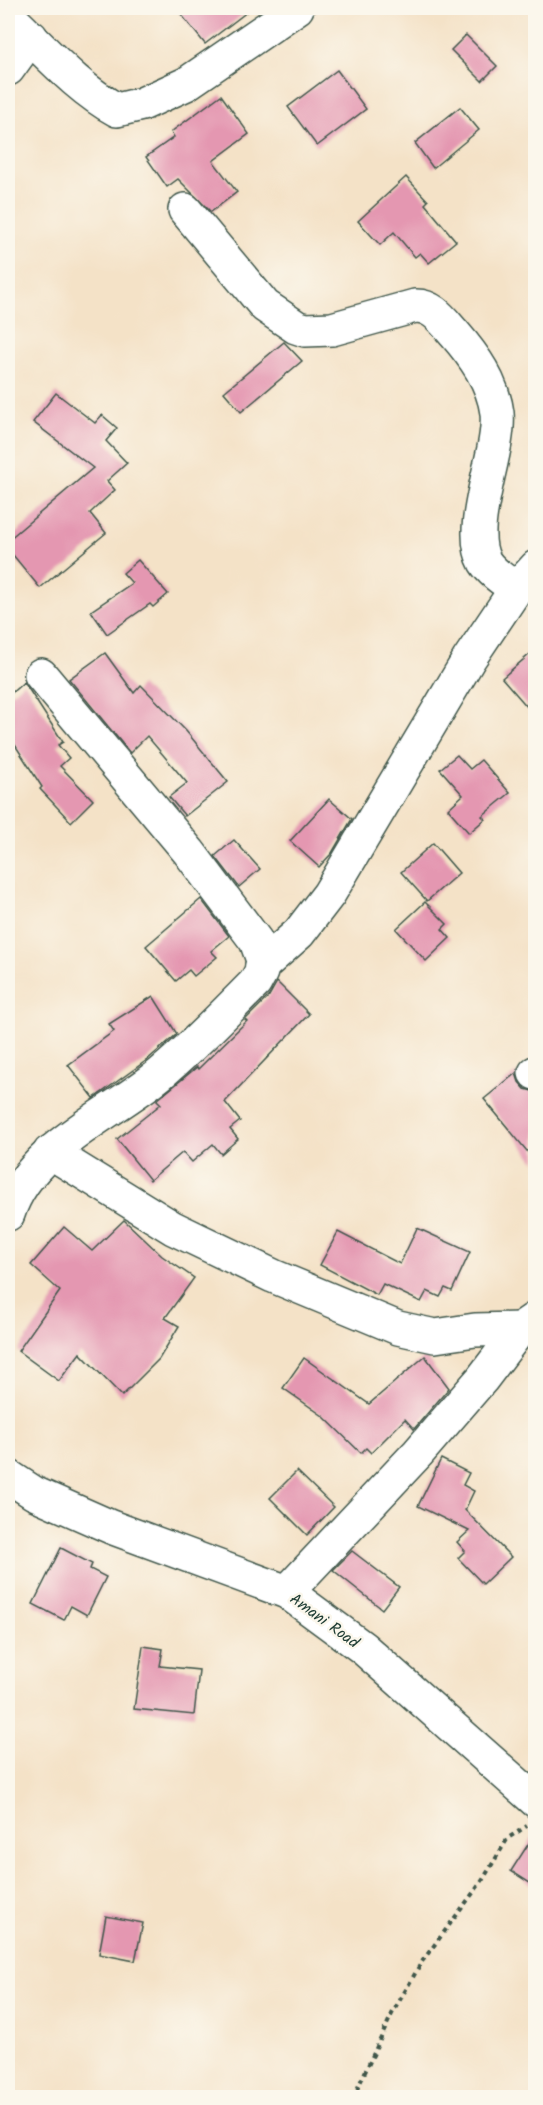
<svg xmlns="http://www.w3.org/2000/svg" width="543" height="2105" font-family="Kalam,sans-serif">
  <rect width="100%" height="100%" fill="#fbf7ec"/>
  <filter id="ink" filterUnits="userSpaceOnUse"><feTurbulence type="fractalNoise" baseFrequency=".0167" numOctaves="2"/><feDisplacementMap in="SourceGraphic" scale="12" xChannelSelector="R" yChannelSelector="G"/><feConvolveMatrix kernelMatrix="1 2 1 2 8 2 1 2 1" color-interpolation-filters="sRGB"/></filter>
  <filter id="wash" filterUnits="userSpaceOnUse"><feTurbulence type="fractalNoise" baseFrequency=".008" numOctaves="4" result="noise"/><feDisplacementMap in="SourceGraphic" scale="24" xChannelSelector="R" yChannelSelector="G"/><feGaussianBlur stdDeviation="1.35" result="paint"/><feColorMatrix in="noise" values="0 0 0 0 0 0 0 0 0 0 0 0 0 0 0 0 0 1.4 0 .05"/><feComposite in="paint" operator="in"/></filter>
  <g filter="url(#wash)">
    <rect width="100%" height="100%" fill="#f4e2c7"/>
    <g id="blocks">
      <!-- building -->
      <g fill="#e497b1">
        <polygon points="176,8 252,8 205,44"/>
        <polygon points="466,35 497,66 482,81 451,50"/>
        <polygon points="337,70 366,109 317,146 288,107"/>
        <polygon points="221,95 249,134 213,161 237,192 211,212 178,179 167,187 146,157 174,137 171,132"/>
        <polygon points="460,107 479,130 433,168 415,143"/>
        <polygon points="406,177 428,201 425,204 456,241 429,263 420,253 415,257 394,232 380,245 358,221"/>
        <polygon points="284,342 302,361 241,412 224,392"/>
        <polygon points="56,393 95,423 102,415 117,428 106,441 127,463 107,481 115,490 90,513 106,533 40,588 8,549 8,540 93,468 33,422"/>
        <polygon points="138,560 168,594 153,607 150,604 107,634 91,611 132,583 123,573"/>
        <polygon points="536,649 536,717 502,678"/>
        <polygon points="105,653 134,693 141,685 186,731 228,782 185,816 169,797 187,783 147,736 130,753 69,679"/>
        <polygon points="24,682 63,742 58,745 69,758 60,766 93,800 71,822 40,789 42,787 8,734 8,696"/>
        <polygon points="457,755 470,769 481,760 510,793 482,816 485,819 469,833 448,809 463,795 440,769"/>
        <polygon points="329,799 352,819 332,853 319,867 290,841"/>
        <polygon points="234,840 260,869 239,887 215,856"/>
        <polygon points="433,843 459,873 427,901 401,872"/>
        <polygon points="201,899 229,936 211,951 217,957 194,976 189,970 176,981 146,946"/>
        <polygon points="425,902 447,924 442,929 450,938 426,961 396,929"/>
        <polygon points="277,982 309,1014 225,1102 240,1121 230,1129 238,1139 221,1154 213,1144 192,1162 183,1152 150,1180 117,1139 161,1104 157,1100 197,1067 198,1069 247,1021 245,1020 269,996"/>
        <polygon points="153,996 177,1034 147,1060 94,1098 68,1065 114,1031 109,1024"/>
        <polygon points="516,1073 519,1082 525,1089 536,1092 536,1162 484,1099"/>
        <polygon points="124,1220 162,1256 194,1278 165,1318 179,1326 159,1359 122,1396 80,1353 59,1381 18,1351 60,1291 31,1265 64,1227 92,1251"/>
        <polygon points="417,1228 470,1252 452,1291 445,1288 440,1297 427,1291 421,1302 383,1284 377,1295 320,1265 338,1232 400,1264"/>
        <polygon points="425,1356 449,1388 414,1429 405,1419 371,1453 366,1448 361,1453 323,1416 283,1388 304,1358 369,1404"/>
        <polygon points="441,1459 469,1473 463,1485 474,1491 465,1510 511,1557 483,1584 458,1558 465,1551 457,1542 469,1531 418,1506"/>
        <polygon points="297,1471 334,1507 307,1535 270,1498"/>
        <polygon points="61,1548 92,1564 90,1569 106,1577 87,1615 71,1606 64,1620 33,1604"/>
        <polygon points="352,1551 399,1587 382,1609 333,1570"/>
        <polygon points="143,1646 163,1649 160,1666 199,1670 194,1715 134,1709"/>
        <polygon points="536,1832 536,1887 511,1871"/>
        <polygon points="106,1916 143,1923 135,1961 99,1954"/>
      </g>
    </g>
  </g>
  <g filter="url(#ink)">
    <use href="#blocks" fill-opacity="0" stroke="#3f564a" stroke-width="1.5"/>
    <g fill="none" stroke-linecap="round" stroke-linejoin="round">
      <defs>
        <g id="minor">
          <path d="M8 16C43 48 75 87 117 110L142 104 186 84 297 8"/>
          <polyline points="8,69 31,37"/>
          <path d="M185 210 265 306 296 327 305 330 332 329 415 306C433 305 443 321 454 333 474 356 493 382 497 413 501 453 465 527 485 562 492 573 505 581 516 589"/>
          <polyline points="262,966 299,933 329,894 469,659 516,589 536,567"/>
          <polyline points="535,1073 536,1073"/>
          <polyline points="50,1152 173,1228 273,1276 398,1328 435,1336 475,1330 520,1329"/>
          <path d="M8 1214C29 1148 107 1117 159 1075 193 1047 224 1014 255 983L261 972 263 960 256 941 189 852 41 675"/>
          <polyline points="8,1476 34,1493 111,1527 287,1592 363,1648 536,1801"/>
          <polyline points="287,1592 418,1453 482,1379 520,1329 533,1320"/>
        </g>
      </defs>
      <!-- minor casing -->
      <use href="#minor" stroke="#3f564a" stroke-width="36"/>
      <!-- path -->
      <polyline stroke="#3f564a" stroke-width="4" stroke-dasharray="4.5 4.5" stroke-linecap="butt" points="353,2098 392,2014 421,1963 482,1881 508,1838 527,1826"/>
      <!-- minor -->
      <use href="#minor" stroke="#fff" stroke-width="33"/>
    </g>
  </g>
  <g text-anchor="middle" stroke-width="5" stroke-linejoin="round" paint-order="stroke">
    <!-- street labels -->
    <g font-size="16" fill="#1f3d34" stroke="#fbf7ec">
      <text transform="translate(325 1620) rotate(36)" y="6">Amani Road</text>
    </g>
  </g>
  <!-- margin -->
  <rect width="543" height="2105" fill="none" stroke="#fbf7ec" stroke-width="30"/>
</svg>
